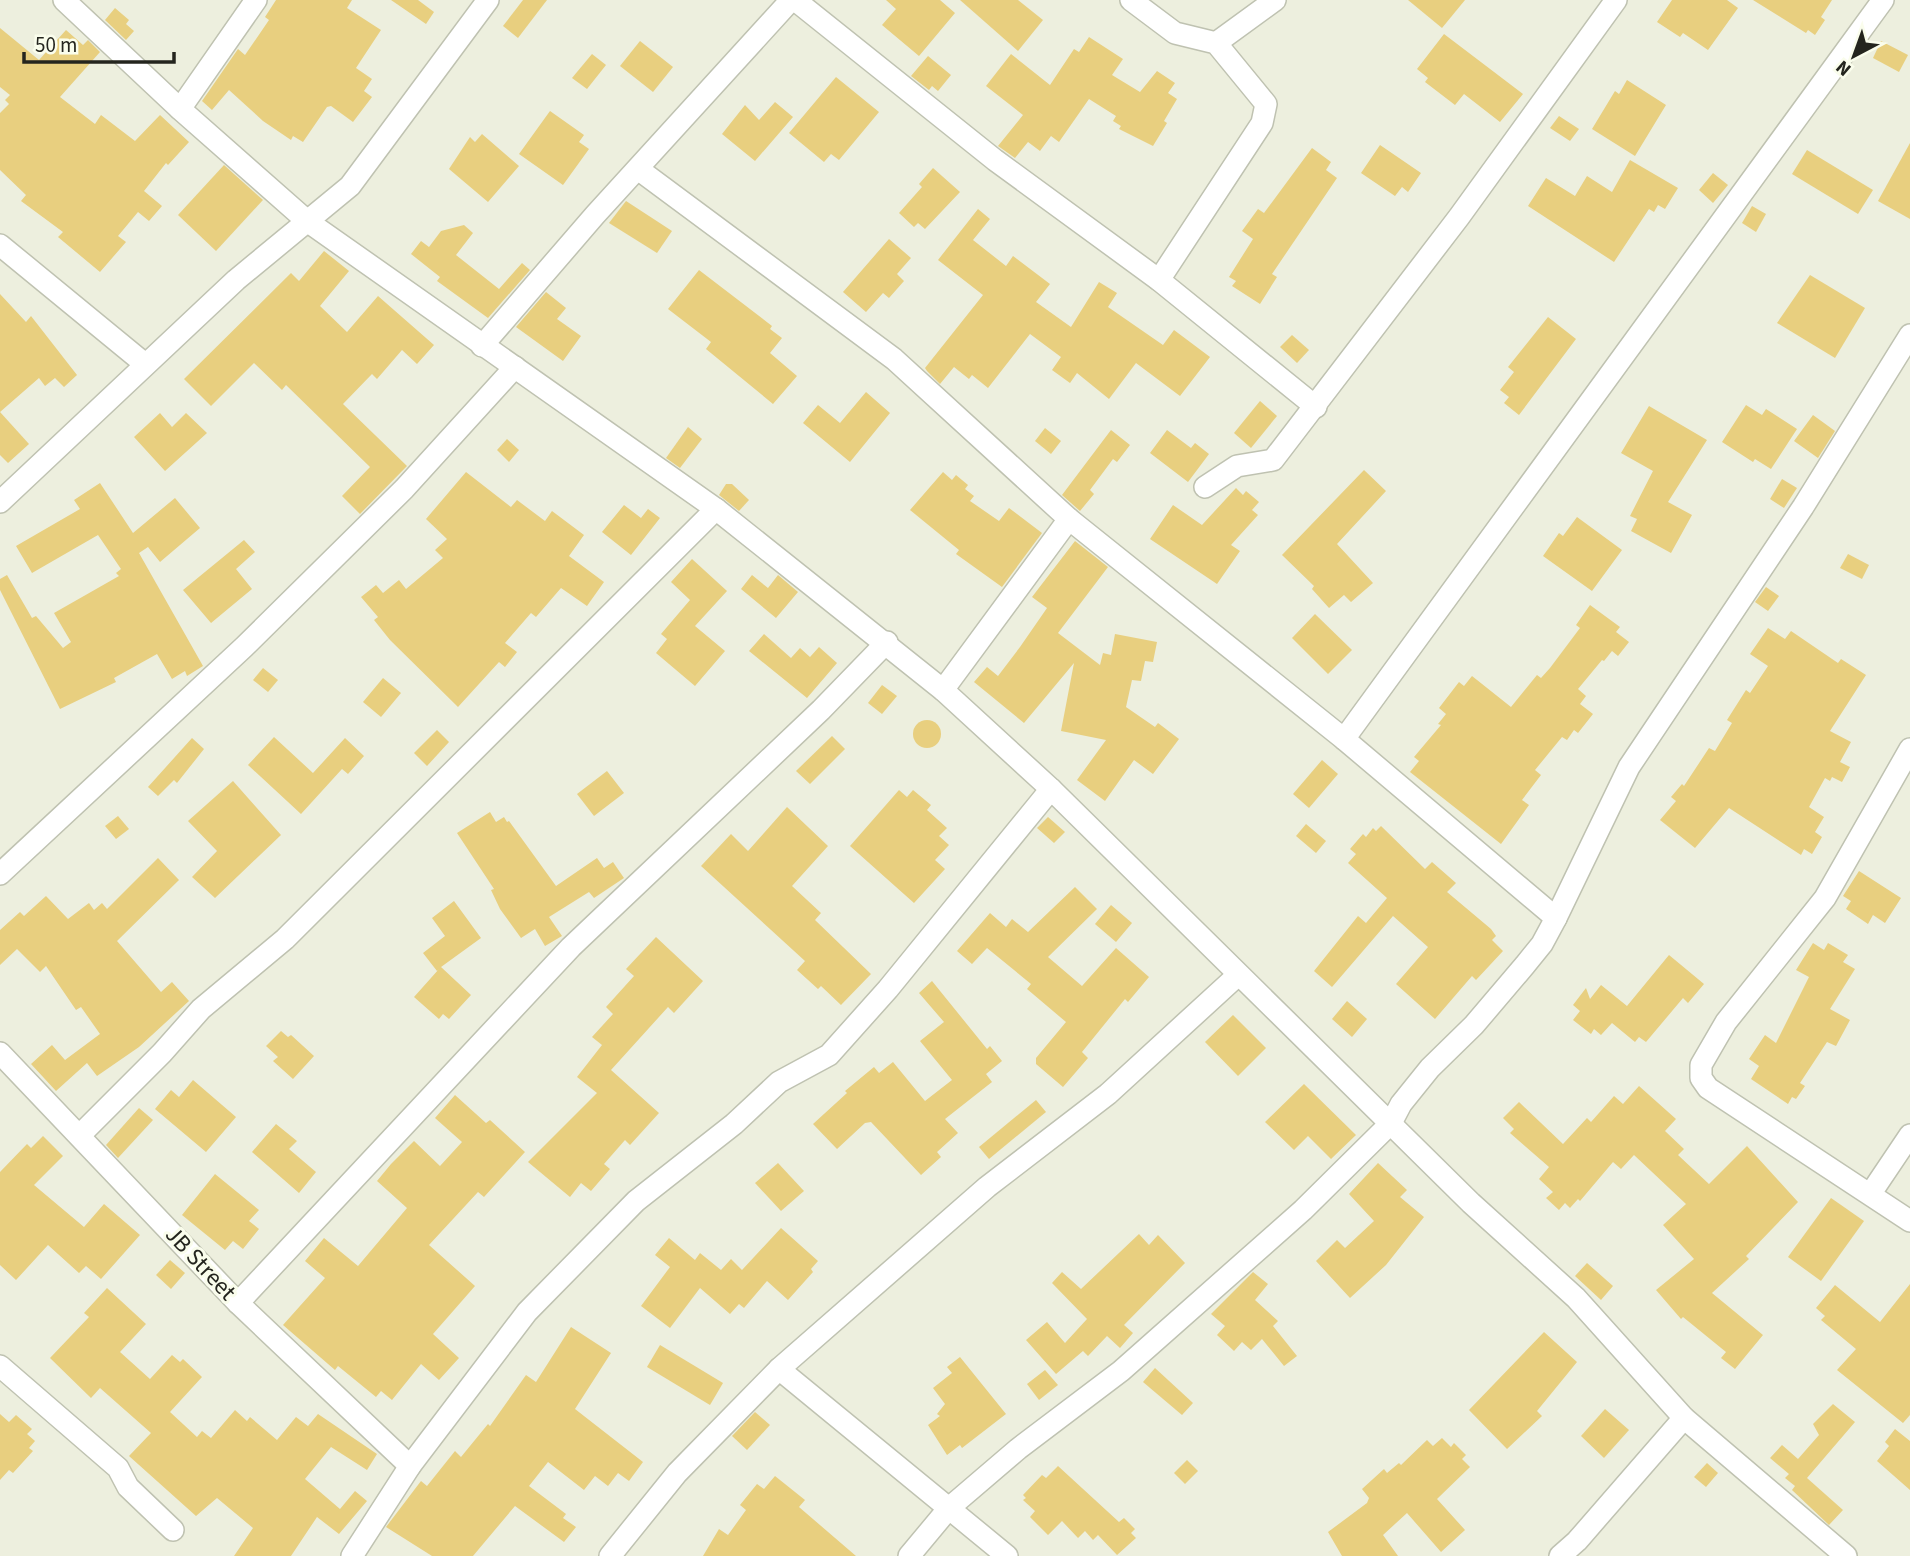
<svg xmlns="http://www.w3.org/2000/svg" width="1910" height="1556" font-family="'Source Sans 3',sans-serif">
  <rect width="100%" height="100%" fill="#edefde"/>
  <!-- building -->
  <g fill="#e8cf7f">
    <polygon points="276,0 352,0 347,8 381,30 356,68 372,79 364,91 372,97 353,122 331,106 327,107 303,142 293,136 291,140 263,121 229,90 212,110 202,101 238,49 245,55 269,20 265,17"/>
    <polygon points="391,0 418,0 434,12 426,24"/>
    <polygon points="523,0 547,0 518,38 503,26"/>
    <polygon points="886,0 940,0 955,13 919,56 882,25 896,9"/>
    <polygon points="960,0 1018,0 1043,20 1018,51"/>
    <polygon points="1408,0 1465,0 1442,28"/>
    <polygon points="1672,0 1727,0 1738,8 1708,50 1683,33 1680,37 1657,22"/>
    <polygon points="1753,0 1832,0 1821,17 1825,20 1815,35 1808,30 1806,33"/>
    <polygon points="115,8 129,20 126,24 134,31 126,40 105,20"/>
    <polygon points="0,28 39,60 66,30 83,45 88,40 100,52 60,97 95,124 101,115 135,141 160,115 189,142 168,165 166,163 144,191 162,206 149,221 138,212 118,236 126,242 100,272 58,237 63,232 21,201 26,195 0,170 0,113 9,104 5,100 10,95 0,87"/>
    <polygon points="1444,34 1523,94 1500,122 1464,94 1455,105 1425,82 1428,78 1417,69"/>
    <polygon points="1089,37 1123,59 1112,75 1140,92 1157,71 1175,83 1168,93 1177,99 1164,121 1167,123 1153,146 1119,129 1121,126 1113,121 1116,116 1089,99 1059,142 1051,136 1040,151 1028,142 1015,158 998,146 1023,115 986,86 1011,54 1050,85 1074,49 1079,52"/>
    <polygon points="640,41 673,67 653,92 620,66"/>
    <polygon points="1881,41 1908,55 1899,72 1873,58"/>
    <polygon points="592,54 606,65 587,89 572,78"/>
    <polygon points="928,56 951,75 938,91 932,86 929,90 911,76"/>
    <polygon points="836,77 879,112 839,160 831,154 824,162 789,133"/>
    <polygon points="1627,80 1666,105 1635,156 1592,129 1615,91 1619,94"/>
    <polygon points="775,102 793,117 755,161 722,134 745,105 759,120"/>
    <polygon points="550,111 584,135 579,142 589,149 563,185 519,154"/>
    <polygon points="1559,116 1579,129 1570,141 1550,128"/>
    <polygon points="482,134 519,166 488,202 449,169 470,137 475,142"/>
    <polygon points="1910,143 1910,219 1878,201"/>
    <polygon points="1380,145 1421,173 1408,192 1402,187 1395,196 1361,173"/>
    <polygon points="1312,148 1331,162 1326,170 1337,178 1272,274 1277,277 1260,304 1232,286 1236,281 1229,277 1253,239 1242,231 1258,209 1264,213"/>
    <polygon points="1807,150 1873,190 1858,214 1792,174"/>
    <polygon points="1630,160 1678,188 1665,209 1658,205 1654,212 1649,209 1614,262 1528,206 1546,178 1575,196 1587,176 1612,192"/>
    <polygon points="224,165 263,200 216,251 178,215"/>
    <polygon points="933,168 960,192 925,229 918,223 914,227 899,213 922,187 919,184"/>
    <polygon points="1713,173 1728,185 1713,203 1699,190"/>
    <polygon points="626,201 672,231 657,253 609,223"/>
    <polygon points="1752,206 1766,214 1756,232 1742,223"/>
    <polygon points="978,209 990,219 973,240 1006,266 1013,256 1050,284 1036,302 1071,327 1099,282 1117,293 1108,307 1163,345 1174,330 1210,357 1180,396 1136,363 1109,399 1077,373 1070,383 1052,370 1061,357 1030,334 988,388 972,375 969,379 954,367 940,384 927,371 925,368 983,295 938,260"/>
    <polygon points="464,225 473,233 456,255 499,289 522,263 530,270 488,318 437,281 440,277 411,254 421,241 429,247 441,231"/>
    <polygon points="889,239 911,258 897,274 904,281 889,298 883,293 866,312 843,292"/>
    <polygon points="324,251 349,271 320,306 347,332 378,296 434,345 417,364 402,350 377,379 372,374 343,404 407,466 360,514 342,496 370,467 286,385 282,390 254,363 211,406 184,379 291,273 299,281"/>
    <polygon points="699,270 772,326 770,329 782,338 770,353 797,376 773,404 706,349 711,342 668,309"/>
    <polygon points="1810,275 1865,308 1835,358 1777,323"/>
    <polygon points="546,292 566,308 557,319 581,336 563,361 516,327"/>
    <polygon points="0,294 26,322 31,316 77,375 64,387 55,378 45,386 39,378 0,412"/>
    <polygon points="1548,317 1576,339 1519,415 1504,403 1509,397 1500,390 1514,372 1508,367"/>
    <polygon points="1292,335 1309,350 1297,363 1280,347"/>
    <polygon points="866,392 890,413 850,462 803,423 818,405 840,423"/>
    <polygon points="1260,401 1277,416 1251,448 1234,433"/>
    <polygon points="1746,405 1762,415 1766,409 1797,429 1771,469 1755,459 1753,462 1722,442"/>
    <polygon points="1649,406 1707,440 1668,502 1692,515 1671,553 1631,531 1637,519 1630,516 1653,471 1621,453"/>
    <polygon points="0,412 29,444 8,463 0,455"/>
    <polygon points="160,413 172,427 186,413 207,433 165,471 134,437"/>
    <polygon points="1813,415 1835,431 1818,458 1794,441"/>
    <polygon points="688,427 702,439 680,468 666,458"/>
    <polygon points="1045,428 1061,441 1051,454 1035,441"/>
    <polygon points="1111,430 1130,445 1117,462 1113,459 1090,490 1094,494 1080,511 1062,495"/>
    <polygon points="1167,430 1191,448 1195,443 1209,454 1188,482 1150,453"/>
    <polygon points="507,439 519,450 509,462 497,450"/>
    <polygon points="1364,470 1386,491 1337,544 1373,583 1351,602 1344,595 1329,608 1312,589 1314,586 1282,555"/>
    <polygon points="466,472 511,507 517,500 545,521 552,511 584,535 569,556 604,582 587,606 561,588 536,617 531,613 505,643 517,652 505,667 499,662 458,707 390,640 374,620 378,617 361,597 376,585 383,593 399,580 406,589 443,558 435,550 447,539 426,519"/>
    <polygon points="943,472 952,480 956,475 968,485 965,489 974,496 970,501 999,521 1009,508 1042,533 1002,587 956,554 959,550 910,510"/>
    <polygon points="1782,479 1797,488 1784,508 1770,499"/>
    <polygon points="100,483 133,533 175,498 200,528 160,562 148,547 139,553 203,666 187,676 185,671 172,679 157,654 114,678 116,682 60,709 0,590 0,579 7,575 32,618 36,616 63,648 71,642 54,613 119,576 116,573 121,569 98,535 32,573 16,546 80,509 74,500"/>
    <polygon points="726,484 732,484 749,500 739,511 719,495"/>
    <polygon points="1236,488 1243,495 1246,491 1259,502 1252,510 1258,515 1231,545 1240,551 1217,584 1150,539 1173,505 1202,525"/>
    <polygon points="624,505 641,518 648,509 660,518 631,555 602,532"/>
    <polygon points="1577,517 1622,550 1592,591 1543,556 1559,533 1563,536"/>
    <polygon points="244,540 255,552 236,569 252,589 211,623 183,590"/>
    <polygon points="1075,541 1108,567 1058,633 1100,665 1103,653 1111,655 1115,634 1157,642 1153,662 1145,661 1141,681 1132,680 1126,707 1155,727 1158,723 1179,739 1153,774 1134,760 1105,801 1077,780 1106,740 1061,731 1074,663 1024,723 974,682 987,667 998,676 1020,647 1047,608 1032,597"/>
    <polygon points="1848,554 1869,565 1862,579 1840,568"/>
    <polygon points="692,559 727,591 695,626 725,651 695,686 656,653 667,639 661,634 690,600 671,582"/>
    <polygon points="752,575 768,588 778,575 798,592 776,618 741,589"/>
    <polygon points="1766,587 1779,596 1768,611 1755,602"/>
    <polygon points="1590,605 1620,627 1616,632 1629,642 1618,656 1612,651 1604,661 1602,660 1578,689 1586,696 1580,704 1593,714 1578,733 1574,730 1567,740 1562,737 1535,770 1541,775 1522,800 1529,805 1501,844 1410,772 1419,761 1414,757 1441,725 1438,724 1446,714 1439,708 1459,682 1464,686 1472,676 1511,707 1537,675 1541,678 1550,668 1580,628 1576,625"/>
    <polygon points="1315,614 1352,650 1328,674 1292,638"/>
    <polygon points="1768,628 1785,639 1791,631 1838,663 1841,659 1866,675 1830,731 1851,742 1840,762 1850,767 1842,782 1832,777 1830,781 1825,778 1809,807 1824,817 1815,832 1822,837 1812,854 1804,849 1801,855 1729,808 1695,848 1660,820 1676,801 1671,797 1682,784 1684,786 1709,748 1715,751 1732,723 1727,720 1746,690 1750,693 1768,666 1750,654"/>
    <polygon points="764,634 791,658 800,648 810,657 819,647 837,663 807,698 749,651"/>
    <polygon points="263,668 278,680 268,692 253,680"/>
    <polygon points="383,678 401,693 381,717 363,702"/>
    <polygon points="882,685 897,696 882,714 868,703"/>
    <circle cx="927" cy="734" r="14"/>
    <polygon points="437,730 449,742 427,766 414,753"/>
    <polygon points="832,736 845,749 810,784 796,771"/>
    <polygon points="274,737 313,773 345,738 364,756 348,774 342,769 301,814 248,765"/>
    <polygon points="192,738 204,749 177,783 174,780 158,796 148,787"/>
    <polygon points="1322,760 1338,774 1309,808 1293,794"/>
    <polygon points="607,771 624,793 594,816 577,794"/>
    <polygon points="233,781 281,835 215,898 192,877 217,851 188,821"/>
    <polygon points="899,790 907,797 913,790 931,805 927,810 947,828 939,836 949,845 935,860 945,869 914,903 850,846"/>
    <polygon points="787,807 828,846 792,886 821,913 815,920 871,974 841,1005 821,986 818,989 797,970 805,961 701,866 731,834 748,851"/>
    <polygon points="490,812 496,822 504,817 507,822 509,821 556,886 597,858 604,868 613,862 624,878 594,898 589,892 549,917 562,936 545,946 535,929 521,938 500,909 491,890 494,889 457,833"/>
    <polygon points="118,816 129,829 116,839 105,826"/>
    <polygon points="1048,817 1065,832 1054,843 1037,828"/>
    <polygon points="1306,824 1326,841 1316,853 1296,836"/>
    <polygon points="1381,826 1425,869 1432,862 1456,883 1447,892 1491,929 1496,936 1492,940 1503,951 1476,980 1472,976 1435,1019 1396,984 1428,947 1393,916 1332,987 1314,971 1358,916 1366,923 1387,898 1348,863 1356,854 1350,849 1363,834 1366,837 1373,828 1376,831"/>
    <polygon points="158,858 179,880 117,941 161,992 172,982 189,1001 139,1047 97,1076 87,1063 56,1091 31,1064 52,1045 65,1060 100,1034 81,1007 76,1010 46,966 40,972 17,949 0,965 0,930 20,912 24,916 46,896 68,919 89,903 94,910 102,903 107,909"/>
    <polygon points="1859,871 1901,898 1885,923 1873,915 1868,924 1846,909 1851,901 1843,896"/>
    <polygon points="1075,887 1097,909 1048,957 1082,986 1116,948 1149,977 1128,1002 1125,999 1082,1052 1088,1058 1063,1087 1036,1064 1036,1058 1066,1022 1027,989 1031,984 987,948 972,964 957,951 990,913 1006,927 1012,919 1028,932"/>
    <polygon points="454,901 481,938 441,967 471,995 449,1019 443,1014 439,1019 414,997 439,969 437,971 423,953 445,936 432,918"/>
    <polygon points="1111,905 1132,923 1116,942 1095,924"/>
    <polygon points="656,937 703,981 674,1013 668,1007 611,1070 659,1113 630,1145 625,1140 604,1164 610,1169 591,1191 581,1183 570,1197 528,1162 597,1093 577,1077 602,1045 592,1037 613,1014 606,1007 634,976 626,969"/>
    <polygon points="1813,943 1824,950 1828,943 1848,955 1843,962 1855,969 1830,1009 1850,1020 1836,1046 1827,1042 1800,1083 1805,1086 1796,1099 1792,1097 1788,1104 1751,1079 1759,1066 1749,1059 1765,1035 1776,1043 1809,977 1796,970"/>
    <polygon points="1669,955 1704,984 1688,1003 1683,998 1646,1042 1639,1037 1635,1042 1612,1023 1601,1035 1594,1029 1591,1034 1573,1020 1580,1011 1573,1005 1586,988 1590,999 1601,985 1627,1006"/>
    <polygon points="932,981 987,1049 990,1046 1002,1061 986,1074 992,1082 945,1119 958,1133 937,1152 941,1157 921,1175 871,1122 865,1123 837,1149 813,1124 847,1093 845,1091 874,1067 879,1073 893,1062 925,1101 952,1080 920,1041 944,1022 919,993"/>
    <polygon points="1347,1001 1367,1019 1352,1037 1332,1019"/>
    <polygon points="1233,1015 1266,1048 1238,1076 1205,1042"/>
    <polygon points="281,1031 288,1037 291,1035 314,1056 293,1079 273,1061 278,1057 266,1046"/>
    <polygon points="193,1080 236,1117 206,1152 155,1109 171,1090 179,1097"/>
    <polygon points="1304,1084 1356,1135 1331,1159 1308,1136 1294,1150 1265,1122"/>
    <polygon points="1639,1086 1676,1119 1665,1131 1684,1149 1678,1155 1709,1184 1747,1146 1798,1202 1746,1256 1749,1259 1712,1293 1763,1335 1735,1369 1721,1358 1726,1352 1683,1317 1681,1319 1656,1290 1694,1259 1663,1225 1686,1204 1634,1155 1621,1169 1613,1162 1580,1201 1578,1199 1570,1208 1565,1203 1559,1210 1546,1198 1553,1192 1539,1179 1549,1167 1510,1133 1514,1129 1503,1118 1519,1102 1563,1144 1587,1118 1591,1122 1614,1096 1623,1104"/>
    <polygon points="455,1095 486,1123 490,1120 525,1152 484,1197 478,1192 429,1245 475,1286 433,1334 459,1358 439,1380 421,1364 392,1400 381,1391 376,1397 338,1366 335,1370 283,1325 325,1278 305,1261 324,1238 358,1266 407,1208 377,1181 391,1164 414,1141 440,1166 462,1142 435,1118"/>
    <polygon points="1036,1100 1046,1112 989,1159 979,1147"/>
    <polygon points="139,1108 153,1120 118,1158 106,1145"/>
    <polygon points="276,1124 297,1141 289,1149 316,1172 299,1193 252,1152"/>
    <polygon points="43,1136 63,1156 34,1185 84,1227 104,1204 140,1235 101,1279 86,1266 79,1273 48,1245 16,1280 0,1265 0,1172 27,1144 31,1148"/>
    <polygon points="778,1163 804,1191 781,1211 755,1183"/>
    <polygon points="1378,1163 1407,1190 1400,1197 1424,1217 1386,1265 1350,1298 1316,1261 1337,1240 1345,1248 1374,1221 1349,1194"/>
    <polygon points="215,1174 259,1210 249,1221 259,1229 243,1249 233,1241 225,1250 182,1215"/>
    <polygon points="1831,1198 1864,1221 1821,1281 1788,1257"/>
    <polygon points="781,1228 818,1261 811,1269 813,1272 788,1300 767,1281 744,1308 739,1304 730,1314 700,1288 670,1328 641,1306 670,1267 655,1255 669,1238 695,1260 700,1253 721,1270 731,1259 742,1270"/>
    <polygon points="1139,1234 1149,1245 1158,1235 1185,1263 1124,1325 1133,1333 1120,1348 1107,1336 1088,1356 1083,1351 1056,1374 1026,1340 1047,1322 1065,1343 1087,1319 1052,1283 1062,1272 1081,1289"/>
    <polygon points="170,1260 185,1273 171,1289 156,1275"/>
    <polygon points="1587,1263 1613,1286 1601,1300 1575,1276"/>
    <polygon points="1253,1272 1268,1284 1255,1300 1278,1321 1273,1326 1297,1356 1284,1366 1262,1339 1251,1350 1242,1342 1234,1351 1217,1335 1225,1326 1211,1314"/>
    <polygon points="1910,1284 1910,1415 1903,1423 1837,1370 1856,1349 1821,1320 1825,1316 1816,1308 1835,1285 1880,1322"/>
    <polygon points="107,1288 146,1324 120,1352 150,1379 172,1355 180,1362 183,1359 202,1377 170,1412 197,1437 202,1431 211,1438 235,1410 247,1421 250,1417 277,1440 296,1417 308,1426 318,1414 377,1454 367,1470 331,1447 305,1479 340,1509 355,1491 367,1501 339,1534 317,1517 291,1556 234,1556 253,1528 217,1498 196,1516 129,1456 151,1433 100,1388 91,1398 50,1358 89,1317 84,1313"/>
    <polygon points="571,1327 611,1353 575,1409 643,1462 629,1481 618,1473 608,1486 595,1476 584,1490 548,1462 529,1486 566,1514 563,1518 576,1527 564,1542 515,1506 473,1556 432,1556 386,1527 421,1481 427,1486 455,1451 461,1457 488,1424 490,1426 526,1375 536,1382"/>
    <polygon points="1544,1332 1577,1362 1537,1411 1542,1416 1507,1449 1469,1410"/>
    <polygon points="660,1345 723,1383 710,1405 647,1367"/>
    <polygon points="960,1357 1006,1414 962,1448 960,1445 947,1455 928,1425 940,1416 937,1414 945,1404 933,1388 952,1373 947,1367"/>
    <polygon points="1155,1368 1193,1403 1182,1415 1143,1382"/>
    <polygon points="1045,1370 1058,1385 1039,1400 1027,1384"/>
    <polygon points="1833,1404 1855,1422 1807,1478 1843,1510 1829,1525 1792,1490 1795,1486 1785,1478 1789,1474 1770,1458 1782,1445 1798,1459 1819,1435 1813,1424"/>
    <polygon points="1605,1409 1629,1430 1604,1458 1581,1436"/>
    <polygon points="755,1412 770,1425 747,1450 732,1436"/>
    <polygon points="0,1414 9,1422 16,1415 32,1429 27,1434 35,1441 29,1448 33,1451 13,1473 9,1470 0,1480"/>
    <polygon points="1895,1429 1910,1441 1910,1490 1877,1461 1889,1446 1885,1442"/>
    <polygon points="1442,1438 1451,1447 1454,1443 1466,1455 1462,1459 1470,1467 1437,1499 1465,1530 1441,1552 1407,1513 1383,1535 1398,1556 1342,1556 1328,1532 1367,1503 1369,1498 1362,1489 1384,1469 1387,1473 1399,1463 1401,1465 1427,1440 1433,1446"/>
    <polygon points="1187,1460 1198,1471 1185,1484 1174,1473"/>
    <polygon points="1707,1463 1718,1473 1706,1487 1694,1477"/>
    <polygon points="1058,1466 1119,1522 1124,1518 1135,1529 1131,1533 1136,1538 1117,1555 1098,1535 1093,1540 1085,1531 1078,1538 1062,1521 1048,1535 1030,1517 1035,1511 1023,1500 1026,1498 1023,1495 1042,1475 1046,1478"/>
    <polygon points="775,1476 805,1500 799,1507 856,1556 703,1556 719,1529 728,1535 746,1510 740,1505 757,1484 764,1489"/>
  </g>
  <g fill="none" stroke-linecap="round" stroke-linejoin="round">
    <defs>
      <g id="street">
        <polyline points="64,0 180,109 307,221 716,509 943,690 1051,789 1471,1203 1576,1298 1684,1418 1846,1556"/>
        <polyline points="795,0 995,160 1159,280 1316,407"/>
        <polyline points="1131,0 1175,33 1216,43 1266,104 1262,123 1159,280"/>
        <polyline points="1216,43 1275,0"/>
        <polyline points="180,109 256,0"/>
        <polyline points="638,169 894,359 1069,519 1344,739 1556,918"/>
        <polyline points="0,245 145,364"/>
        <polyline points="482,346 595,215 791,0"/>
        <polyline points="1205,487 1237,466 1273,460 1459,217 1616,0"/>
        <polyline points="0,502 236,280 350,186 488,0"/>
        <polyline points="943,690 1069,519"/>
        <polyline points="1344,739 1883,0"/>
        <polyline points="1910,749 1825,898 1726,1022 1701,1065 1701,1078 1708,1088 1910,1221"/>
        <polyline points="0,874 244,647 404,489 515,367"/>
        <polyline points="0,1053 238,1303 410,1466"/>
        <polyline points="81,1134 162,1053 201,1009 285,939 716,509"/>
        <polyline points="1871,1193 1910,1135"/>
        <polyline points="238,1303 571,947 821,710 887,642"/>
        <polyline points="0,1366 118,1468 128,1487 173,1530"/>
        <polyline points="779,1369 1007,1556"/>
        <polyline points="352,1556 410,1466 527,1312 636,1201 734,1124 779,1082 829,1055 888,989 1051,789"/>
        <polyline points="610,1556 677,1473 779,1369 987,1187 1108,1094 1238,975"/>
        <polyline points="909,1556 949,1508 1018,1449 1121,1371 1303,1210 1391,1123 1401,1104 1430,1068 1474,1025 1525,965 1542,944 1556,918 1629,767 1803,507 1910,335"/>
        <polyline points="1560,1556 1577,1541 1684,1418"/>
      </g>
    </defs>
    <!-- street casing -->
    <use href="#street" stroke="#bfc2b1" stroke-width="24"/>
    <!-- street -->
    <use href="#street" stroke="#fff" stroke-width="21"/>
  </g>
  <g text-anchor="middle" stroke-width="6" stroke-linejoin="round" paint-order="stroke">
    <!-- street labels -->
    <g font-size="24" fill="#24251e" stroke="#fafdec">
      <text transform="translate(201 1263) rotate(47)" y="8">JB Street</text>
    </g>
  </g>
  <!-- north arrow -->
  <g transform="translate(1854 56) rotate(221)" stroke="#fafdec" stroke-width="5" paint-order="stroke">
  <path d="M0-5L12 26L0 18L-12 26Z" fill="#24251e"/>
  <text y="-10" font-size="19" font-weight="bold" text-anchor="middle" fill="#24251e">N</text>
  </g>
  <!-- scale -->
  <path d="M24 52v10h150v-10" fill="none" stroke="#24251e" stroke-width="3.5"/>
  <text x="35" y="52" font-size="21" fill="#24251e" stroke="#fafdec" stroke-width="5" paint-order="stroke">50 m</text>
</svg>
